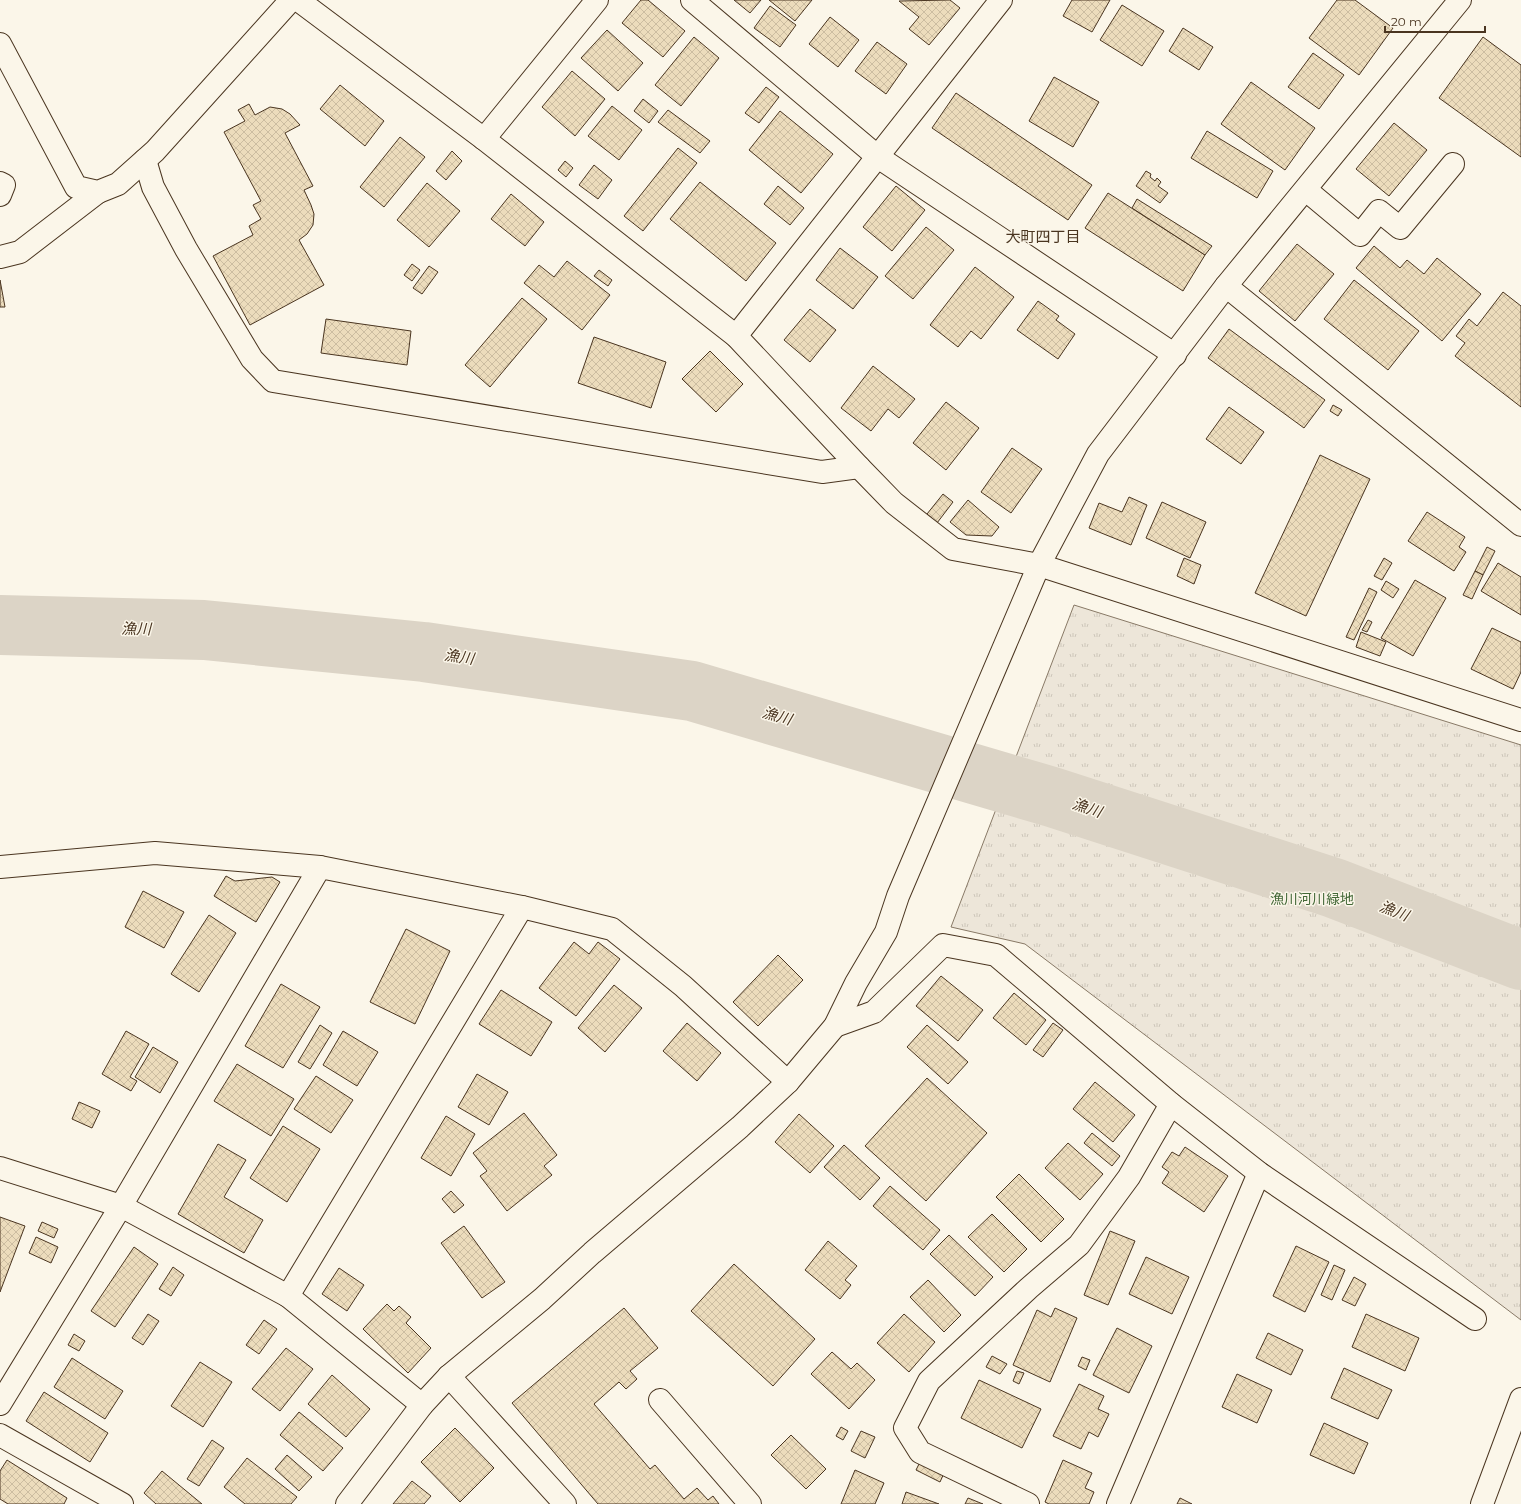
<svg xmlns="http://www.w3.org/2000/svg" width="1521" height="1504" font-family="Montserrat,'Noto Sans JP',sans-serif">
  <defs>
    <pattern id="park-tufts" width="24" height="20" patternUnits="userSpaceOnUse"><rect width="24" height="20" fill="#ede6d9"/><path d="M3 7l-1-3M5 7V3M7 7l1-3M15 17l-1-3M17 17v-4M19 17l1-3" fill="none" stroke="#cdc6ba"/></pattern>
    <pattern id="building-cross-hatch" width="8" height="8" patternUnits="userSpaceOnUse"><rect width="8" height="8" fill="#ecdcbc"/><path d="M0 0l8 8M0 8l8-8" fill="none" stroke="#ccbda1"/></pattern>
  </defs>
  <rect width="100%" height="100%" fill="#fbf6e9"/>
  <!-- park -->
  <polygon fill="url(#park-tufts)" stroke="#887966" points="1074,605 1521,745 1521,1320 1025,944 951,927"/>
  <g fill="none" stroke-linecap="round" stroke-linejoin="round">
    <!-- river -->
    <polyline stroke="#dcd4c6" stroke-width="60" points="0,625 204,630 424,652 692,691 1052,797 1334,888 1521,960"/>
  </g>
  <!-- building -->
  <g fill="url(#building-cross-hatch)" stroke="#4a3520">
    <polygon points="641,0 648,0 685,31 663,57 622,23"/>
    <polygon points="734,0 761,0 750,13"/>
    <polygon points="769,0 812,0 795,21"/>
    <polygon points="950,0 960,8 929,45 909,29 919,17 899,1"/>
    <polygon points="1072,0 1110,0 1092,32 1063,16"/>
    <polygon points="1337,0 1355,0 1393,28 1359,75 1309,38"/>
    <polygon points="1122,5 1164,31 1142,66 1100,40"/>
    <polygon points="770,6 796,25 780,47 754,28"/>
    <polygon points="830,17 859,40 838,67 809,44"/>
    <polygon points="1183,28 1213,47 1199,70 1169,51"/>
    <polygon points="607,30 643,63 618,91 581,58"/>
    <polygon points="694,37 719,58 681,106 655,85"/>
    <polygon points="1483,37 1521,65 1521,157 1439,98"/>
    <polygon points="877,42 907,64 886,94 855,71"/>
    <polygon points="1313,53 1344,75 1319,109 1288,87"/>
    <polygon points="572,71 605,99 575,136 542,107"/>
    <polygon points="1054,77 1099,102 1073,147 1029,121"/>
    <polygon points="1251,82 1315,128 1285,170 1221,124"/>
    <polygon points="340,85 384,121 365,146 320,109"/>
    <polygon points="766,87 779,97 759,123 745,113"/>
    <polygon points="956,93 1092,185 1068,220 932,128"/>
    <polygon points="643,99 658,111 649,123 634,111"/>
    <polygon points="249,104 255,115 270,107 282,109 290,114 300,125 285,133 313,186 304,190 311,205 314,214 313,225 307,234 299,240 324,285 250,325 213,256 253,235 249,226 261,219 253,205 261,201 224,132 245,121 238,110"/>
    <polygon points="612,106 642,130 619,160 588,136"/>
    <polygon points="668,110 710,141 700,153 658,122"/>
    <polygon points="780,111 833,154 801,193 749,150"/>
    <polygon points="1394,123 1427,150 1389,196 1356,169"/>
    <polygon points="1207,131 1273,171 1257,198 1191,158"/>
    <polygon points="400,137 425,157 384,207 360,187"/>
    <polygon points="678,148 697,163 643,231 624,216"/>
    <polygon points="452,151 462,161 446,180 436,171"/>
    <polygon points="565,161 573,168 566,177 558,170"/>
    <polygon points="594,165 612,180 598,199 579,185"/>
    <polygon points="1146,171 1151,174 1150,177 1155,181 1157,178 1161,182 1158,186 1168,193 1160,203 1136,186"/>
    <polygon points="700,182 776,243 746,281 670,219"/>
    <polygon points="427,183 460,211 429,247 397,220"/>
    <polygon points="778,186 804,208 790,225 764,204"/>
    <polygon points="896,186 925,210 892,251 863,227"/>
    <polygon points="1108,193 1205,255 1183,291 1085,228"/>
    <polygon points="511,194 544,222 525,246 491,219"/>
    <polygon points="1137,199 1212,246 1205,255 1132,208"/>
    <polygon points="926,227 954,250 913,299 885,276"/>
    <polygon points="1297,244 1334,274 1295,321 1259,291"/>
    <polygon points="1374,246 1400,268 1407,260 1424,274 1437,258 1481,294 1442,341 1356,268"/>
    <polygon points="840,248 878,277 853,309 816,280"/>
    <polygon points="567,261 610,295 582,330 524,283 539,265 554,277"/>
    <polygon points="412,264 420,270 412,281 404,275"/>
    <polygon points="429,266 438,272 422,294 413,288"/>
    <polygon points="975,267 1014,297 981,339 971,331 958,347 930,325"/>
    <polygon points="599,270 612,280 608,286 594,276"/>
    <polygon points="0,280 5,307 0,307"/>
    <polygon points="1354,280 1419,331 1388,370 1324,319"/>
    <polygon points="1503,292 1521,306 1521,407 1455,356 1465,343 1456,336 1469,319 1477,326"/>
    <polygon points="522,298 547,319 490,387 465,365"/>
    <polygon points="1038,301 1059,316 1056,320 1075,334 1058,359 1017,330"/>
    <polygon points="810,309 836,330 810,362 784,340"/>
    <polygon points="326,319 411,331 407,365 321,353"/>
    <polygon points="1229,329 1325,400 1304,428 1208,358"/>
    <polygon points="594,337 666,362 651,408 578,383"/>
    <polygon points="710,351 743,384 716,412 682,379"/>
    <polygon points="873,366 915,399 899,418 888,409 871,431 841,408"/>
    <polygon points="946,402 979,428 946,470 913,443"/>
    <polygon points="1333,405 1342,410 1338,416 1330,411"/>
    <polygon points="1229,407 1264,432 1241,464 1206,439"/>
    <polygon points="1012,448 1042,469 1011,513 981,492"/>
    <polygon points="1320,455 1370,479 1306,616 1255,593"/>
    <polygon points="943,494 953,502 937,523 927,514"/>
    <polygon points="1129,497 1147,505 1131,545 1089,528 1099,503 1122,512"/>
    <polygon points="968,500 999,527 992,536 966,535 950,522"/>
    <polygon points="1162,502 1206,522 1190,558 1146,538"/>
    <polygon points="1427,512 1465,537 1459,547 1466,552 1454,571 1408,541"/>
    <polygon points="1487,547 1495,551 1483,575 1475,571"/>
    <polygon points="1184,558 1201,565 1194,584 1177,576"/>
    <polygon points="1384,558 1392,563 1382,580 1374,576"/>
    <polygon points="1498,563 1521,577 1521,615 1481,591"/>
    <polygon points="1475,571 1483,575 1472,599 1463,595"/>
    <polygon points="1415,580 1446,598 1413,656 1381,638"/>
    <polygon points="1386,581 1399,589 1393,598 1381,590"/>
    <polygon points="1369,588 1377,592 1354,640 1346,637"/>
    <polygon points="1368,620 1372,622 1367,632 1362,630"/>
    <polygon points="1492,628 1521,642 1521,672 1513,689 1471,669"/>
    <polygon points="1361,632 1386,642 1380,656 1356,647"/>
    <polygon points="226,876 235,881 272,877 280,882 256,922 214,896"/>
    <polygon points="143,891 184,912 164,948 125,927"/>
    <polygon points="209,915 236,933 199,992 171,974"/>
    <polygon points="406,929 450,951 415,1024 370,1002"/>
    <polygon points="574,942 589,954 598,942 620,959 576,1016 539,988"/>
    <polygon points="778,955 803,980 758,1026 733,1002"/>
    <polygon points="941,976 983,1010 958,1041 916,1006"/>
    <polygon points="281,984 320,1007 283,1068 245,1046"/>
    <polygon points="614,985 642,1008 605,1052 578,1028"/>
    <polygon points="501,990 552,1022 531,1056 479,1024"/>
    <polygon points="1014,993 1046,1020 1026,1045 993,1018"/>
    <polygon points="687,1023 721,1053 697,1081 663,1051"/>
    <polygon points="1053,1023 1063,1030 1043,1057 1033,1050"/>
    <polygon points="320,1025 332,1033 310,1069 298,1062"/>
    <polygon points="927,1025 968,1062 948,1084 907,1047"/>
    <polygon points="126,1031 149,1044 130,1077 137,1081 131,1091 102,1074"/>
    <polygon points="343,1031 378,1052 357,1086 323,1065"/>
    <polygon points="153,1047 178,1062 160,1093 135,1077"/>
    <polygon points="237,1064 294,1099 271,1136 214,1101"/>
    <polygon points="477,1074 508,1092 489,1125 458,1107"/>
    <polygon points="316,1076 353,1100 331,1133 294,1109"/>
    <polygon points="927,1078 987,1133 926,1201 865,1146"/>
    <polygon points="1095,1082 1135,1115 1113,1142 1073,1109"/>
    <polygon points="79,1102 100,1111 92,1128 72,1119"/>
    <polygon points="524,1113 557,1155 544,1166 552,1175 507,1211 480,1176 487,1171 473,1153"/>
    <polygon points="799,1114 834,1146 810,1173 775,1142"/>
    <polygon points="446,1116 475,1134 451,1176 421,1158"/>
    <polygon points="283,1126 320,1149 287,1202 250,1178"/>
    <polygon points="1092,1133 1120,1156 1112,1166 1084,1143"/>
    <polygon points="1068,1143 1103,1174 1080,1200 1045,1168"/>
    <polygon points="218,1144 246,1160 224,1197 263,1220 244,1253 178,1214"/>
    <polygon points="844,1145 880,1178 860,1200 824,1167"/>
    <polygon points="1185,1147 1228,1176 1204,1212 1162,1183 1169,1172 1162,1167 1172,1152 1179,1156"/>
    <polygon points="1019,1174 1064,1219 1041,1242 996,1197"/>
    <polygon points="890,1186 940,1230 923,1250 873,1206"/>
    <polygon points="451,1191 464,1205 454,1213 442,1199"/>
    <polygon points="992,1214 1027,1249 1004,1272 968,1237"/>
    <polygon points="0,1217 25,1226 0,1292"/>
    <polygon points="42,1222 58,1229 54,1238 38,1231"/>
    <polygon points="464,1226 505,1282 482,1298 441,1243"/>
    <polygon points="1110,1231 1135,1241 1108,1305 1084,1295"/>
    <polygon points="949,1235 993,1277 975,1296 930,1254"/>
    <polygon points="36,1237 58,1247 51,1263 29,1253"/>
    <polygon points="828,1241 857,1266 845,1280 851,1285 840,1299 805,1270"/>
    <polygon points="1296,1246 1329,1262 1305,1312 1273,1296"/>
    <polygon points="134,1247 158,1264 115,1327 91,1311"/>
    <polygon points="1146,1257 1189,1277 1172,1314 1129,1294"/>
    <polygon points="734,1264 815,1339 773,1386 691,1311"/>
    <polygon points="1334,1265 1345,1270 1332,1300 1321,1295"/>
    <polygon points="173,1267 184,1275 171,1296 159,1289"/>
    <polygon points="339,1268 364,1285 347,1311 322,1294"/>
    <polygon points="1354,1277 1366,1284 1355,1306 1342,1300"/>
    <polygon points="928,1280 961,1315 944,1332 910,1297"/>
    <polygon points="387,1304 394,1311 399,1306 411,1317 406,1323 431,1348 408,1373 363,1329"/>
    <polygon points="624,1308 658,1348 630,1371 637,1379 626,1389 619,1382 594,1404 650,1469 655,1465 684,1499 697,1488 708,1500 713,1496 719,1504 598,1504 512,1403"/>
    <polygon points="1055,1308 1077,1318 1050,1382 1013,1365 1037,1310 1051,1317"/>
    <polygon points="148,1314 159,1321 143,1345 132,1338"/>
    <polygon points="904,1314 935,1342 909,1372 877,1343"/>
    <polygon points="1366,1314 1419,1338 1405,1371 1352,1347"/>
    <polygon points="264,1320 277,1329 259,1354 246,1345"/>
    <polygon points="1117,1328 1152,1346 1129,1393 1093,1375"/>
    <polygon points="1268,1333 1303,1350 1291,1375 1256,1358"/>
    <polygon points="74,1334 85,1341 79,1351 68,1345"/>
    <polygon points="286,1348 313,1369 280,1411 252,1389"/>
    <polygon points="832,1352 851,1369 857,1363 875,1380 849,1409 811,1374"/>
    <polygon points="992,1356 1007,1364 1000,1374 986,1367"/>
    <polygon points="1082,1357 1090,1360 1086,1370 1078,1366"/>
    <polygon points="72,1358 123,1391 105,1419 54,1387"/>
    <polygon points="200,1362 232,1382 203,1427 171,1406"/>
    <polygon points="1344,1368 1392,1390 1378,1419 1331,1398"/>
    <polygon points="1017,1371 1024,1373 1019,1384 1013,1381"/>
    <polygon points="1237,1374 1272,1390 1257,1423 1222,1407"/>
    <polygon points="332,1375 370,1409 346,1437 308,1404"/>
    <polygon points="979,1380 1041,1409 1022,1448 961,1418"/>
    <polygon points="1079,1384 1104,1396 1098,1409 1109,1414 1098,1437 1089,1432 1081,1449 1053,1436"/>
    <polygon points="44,1392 108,1433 90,1462 26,1421"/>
    <polygon points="299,1412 343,1448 323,1471 280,1435"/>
    <polygon points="1324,1423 1368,1443 1354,1474 1310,1455"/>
    <polygon points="841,1427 848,1431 843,1440 836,1436"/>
    <polygon points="455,1428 494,1468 460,1502 421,1462"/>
    <polygon points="861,1431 875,1437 865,1458 851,1451"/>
    <polygon points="791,1435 826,1469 806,1489 771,1455"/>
    <polygon points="212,1440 224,1448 199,1486 187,1479"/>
    <polygon points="287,1455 312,1477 299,1491 275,1469"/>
    <polygon points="247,1458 297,1497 291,1504 245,1504 224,1487"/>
    <polygon points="7,1460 67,1498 64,1504 8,1504 0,1499 0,1471"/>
    <polygon points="921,1460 945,1471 940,1482 916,1470"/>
    <polygon points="1063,1460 1092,1473 1085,1488 1094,1492 1089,1504 1049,1504 1045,1502"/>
    <polygon points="855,1470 884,1483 875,1504 841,1504"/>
    <polygon points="162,1471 202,1504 156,1504 144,1493"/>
    <polygon points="412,1481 431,1496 424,1504 393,1504"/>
    <polygon points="906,1492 939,1504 902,1504"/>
    <polygon points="968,1498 983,1504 965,1504"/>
    <polygon points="1180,1498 1192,1504 1177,1504"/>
  </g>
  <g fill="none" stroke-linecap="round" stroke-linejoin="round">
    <defs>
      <g id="minor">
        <polyline points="298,0 484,139 736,336 859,467 894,503 953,549 1039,565 1521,720"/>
        <polyline points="692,0 878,157 1175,355"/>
        <polyline points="0,44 76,187 98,192 118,184 155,151 291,0"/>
        <polyline points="484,139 597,0"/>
        <polyline points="145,160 153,187 186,249 252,359 273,381 822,472 859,467"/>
        <polyline points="0,183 4,185 0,195"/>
        <polyline points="1306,190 1360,235 1379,211 1400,228 1453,164"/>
        <polyline points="0,257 20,252 98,192"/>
        <polyline points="1226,286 1521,525"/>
        <polyline points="736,336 1001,0"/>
        <polyline points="0,867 155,853 320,867"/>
        <polyline points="835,1026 874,1012 943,945 996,955 1171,1104 1259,1173 1475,1319"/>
        <polyline points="0,1168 121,1206 288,1296 422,1405"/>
        <polyline points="288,1296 522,907"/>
        <polyline points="449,1376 565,1504"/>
        <polyline points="660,1400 750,1504"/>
        <polyline points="0,1404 121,1206 320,867 522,907 612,929 683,986 788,1082"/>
        <polyline points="0,1435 122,1504"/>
        <polyline points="347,1504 422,1405 449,1376 542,1299 592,1253 740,1127 788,1082 835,1026 856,983 886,932 898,896 1039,565 1098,454 1226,286 1460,0"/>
        <polyline points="1028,1504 920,1452 905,1428 929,1381 1029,1288 1079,1245 1129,1177 1171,1104"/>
        <polyline points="1118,1504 1259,1173"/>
      </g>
      <polyline id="major" points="1482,1504 1521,1399"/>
    </defs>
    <!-- minor casing -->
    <use href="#minor" stroke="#4a3520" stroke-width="24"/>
    <!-- major casing -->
    <use href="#major" stroke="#4a3520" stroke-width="24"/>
    <!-- minor -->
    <use href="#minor" stroke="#fbf6e9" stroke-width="22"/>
    <!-- major -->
    <use href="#major" stroke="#fbf6e9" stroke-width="22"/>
  </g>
  <g text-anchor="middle" stroke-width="3" stroke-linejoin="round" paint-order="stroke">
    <!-- park labels -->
    <g font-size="14" fill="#436837" stroke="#fbf6e9">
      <text x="1312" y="904">漁川河川緑地</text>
    </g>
    <!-- neighbourhood labels -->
    <g font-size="15" fill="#4a3520" stroke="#fbf6e9">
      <text x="1043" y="242">大町四丁目</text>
    </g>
    <!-- water labels -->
    <g font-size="15" font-style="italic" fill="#4a3520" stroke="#fbf6e9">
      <text transform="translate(136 629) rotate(1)" y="5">漁川</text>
      <text transform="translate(459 657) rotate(8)" y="5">漁川</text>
      <text transform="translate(777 716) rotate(16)" y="5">漁川</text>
      <text transform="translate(1087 808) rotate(18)" y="5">漁川</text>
      <text transform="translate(1394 911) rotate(21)" y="5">漁川</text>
    </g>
  </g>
  <!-- scale -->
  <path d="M1385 26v6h100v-6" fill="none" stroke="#4a3520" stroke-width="2"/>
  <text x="1391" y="26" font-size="12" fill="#4a3520" stroke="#fbf6e9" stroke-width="3" paint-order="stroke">20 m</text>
</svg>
